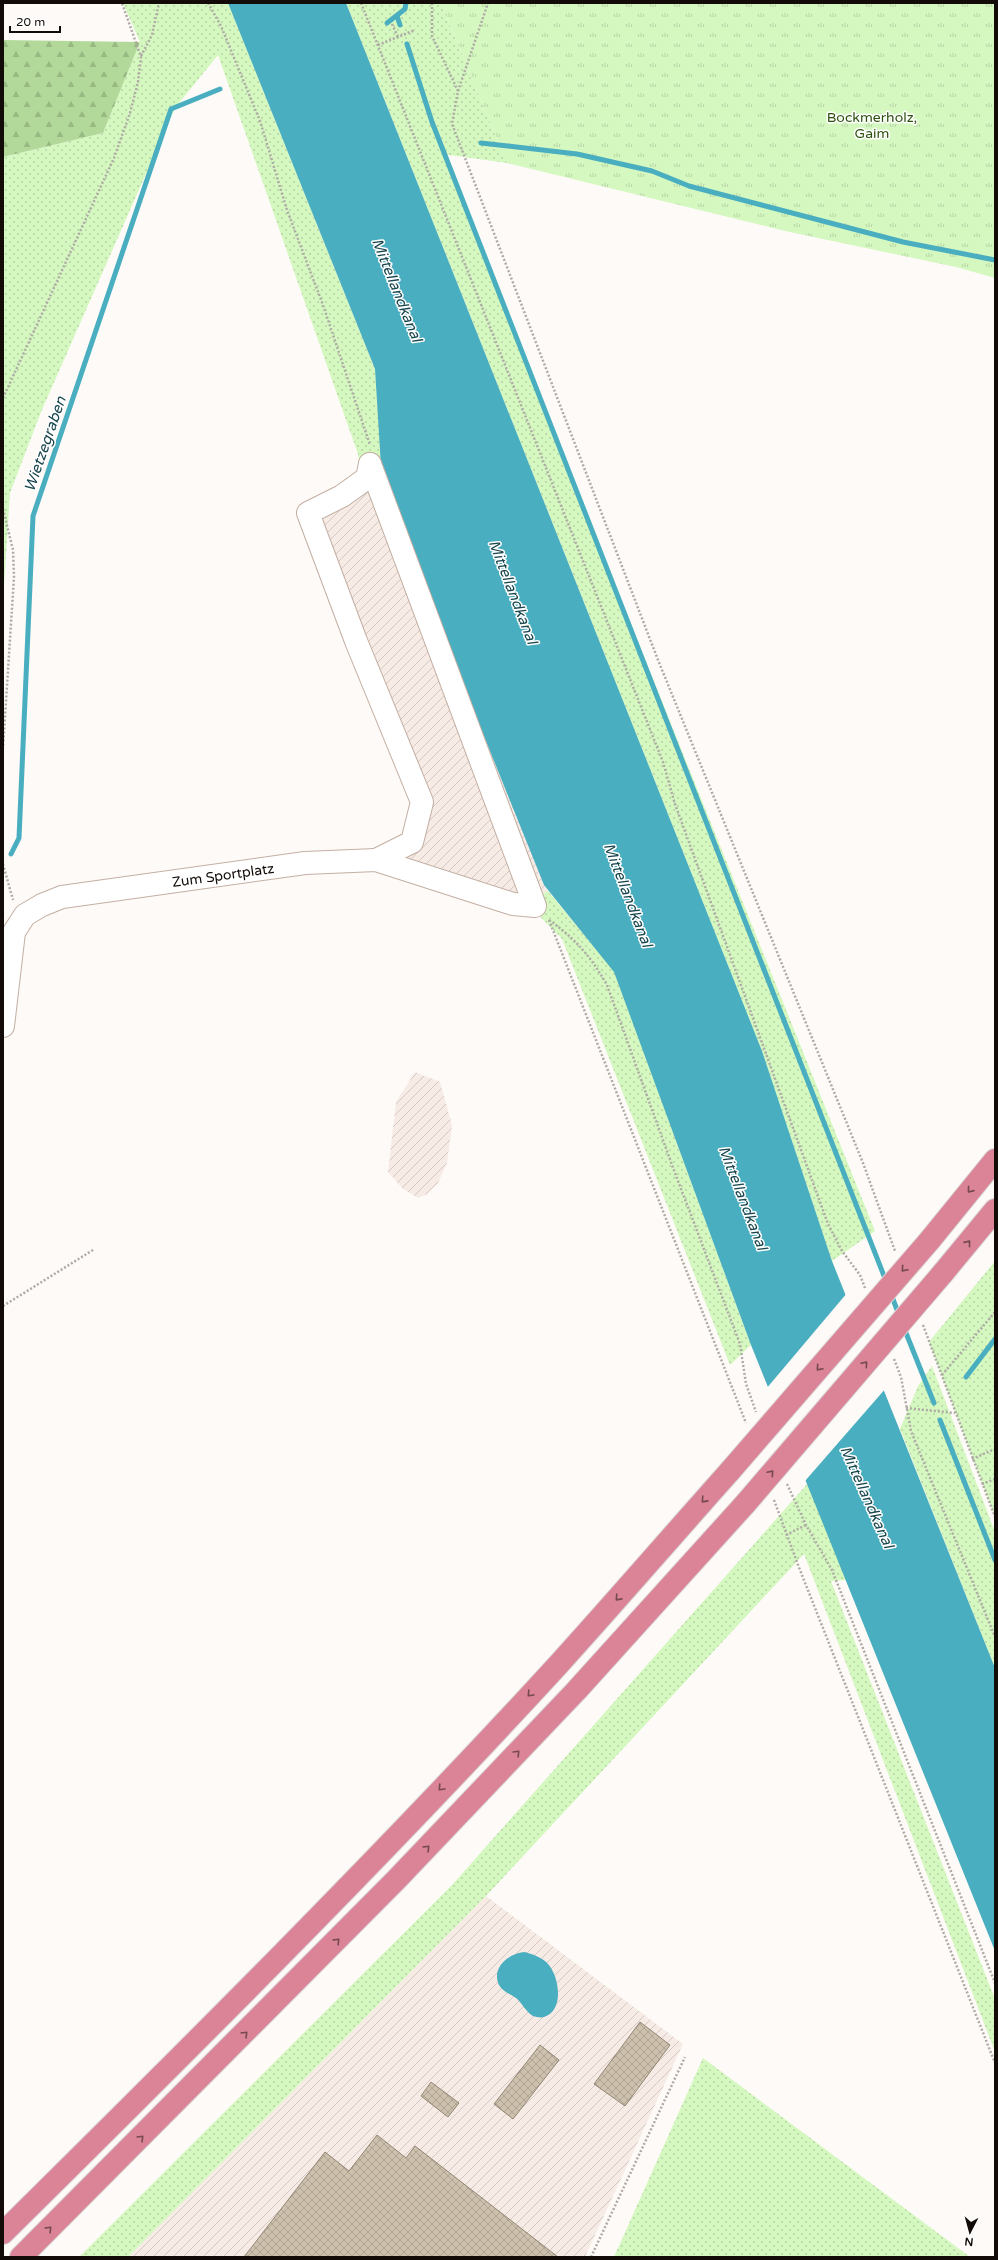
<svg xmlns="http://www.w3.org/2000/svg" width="998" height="2260" font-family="'Varela Round',sans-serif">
  <defs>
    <pattern id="industrial-furrows" width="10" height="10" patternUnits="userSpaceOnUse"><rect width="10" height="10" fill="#f7ebe5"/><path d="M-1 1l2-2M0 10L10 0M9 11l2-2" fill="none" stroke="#d3c8c3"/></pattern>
    <pattern id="grass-dots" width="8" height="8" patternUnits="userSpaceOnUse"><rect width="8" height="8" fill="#d5f8c0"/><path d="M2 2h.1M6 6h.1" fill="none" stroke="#b6d3a4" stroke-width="1.8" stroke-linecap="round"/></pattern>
    <pattern id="forest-firs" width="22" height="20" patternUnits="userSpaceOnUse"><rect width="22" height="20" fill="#b2d999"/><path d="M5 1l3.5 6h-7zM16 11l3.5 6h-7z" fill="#98b982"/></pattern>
    <pattern id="park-tufts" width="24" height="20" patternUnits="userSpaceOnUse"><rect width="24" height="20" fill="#d5f8c0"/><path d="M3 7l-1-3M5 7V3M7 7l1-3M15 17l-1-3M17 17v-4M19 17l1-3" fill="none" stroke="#b6d3a4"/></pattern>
    <pattern id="building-cross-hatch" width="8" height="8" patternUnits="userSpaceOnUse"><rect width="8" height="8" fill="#cdc1ae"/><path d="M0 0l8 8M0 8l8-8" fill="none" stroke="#afa494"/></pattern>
  </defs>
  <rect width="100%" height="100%" fill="#fefaf7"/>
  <!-- industrial -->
  <g fill="url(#industrial-furrows)">
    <polygon points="361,476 382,483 544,885 548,891 525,901 402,864 414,805 346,643 298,510"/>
    <polygon points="415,1072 440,1082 452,1125 447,1163 438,1183 427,1194 418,1198 403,1189 388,1172 396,1102"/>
    <polygon points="486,1896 683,2044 585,2257 128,2257"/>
  </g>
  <!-- grass -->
  <g fill="url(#grass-dots)">
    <polygon points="123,3 228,3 375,369 382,466 361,476 358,454 218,55 175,108 41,412 10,493 3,601 3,157 103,133 140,42"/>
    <polygon points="346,3 441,3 507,163 442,154 875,1231 832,1261 762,1051"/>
    <polygon points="548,891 614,971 751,1345 730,1365 562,939 525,901"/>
    <polygon points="995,1261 995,1517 929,1342"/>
    <polygon points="932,1366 995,1532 995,1668 900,1429 918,1386"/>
    <polygon points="808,1483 846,1580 831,1581 995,1999 995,2052 804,1554 486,1896 128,2257 79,2257 453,1884"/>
    <polygon points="703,2058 970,2257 614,2257"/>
  </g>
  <!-- forest -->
  <polygon fill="url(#forest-firs)" points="3,40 140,42 103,133 3,157"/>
  <!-- park -->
  <polygon fill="url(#park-tufts)" points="441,3 995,3 995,278 956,267 785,231 507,163"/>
  <!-- water -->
  <g fill="#49aebf">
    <polygon points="228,3 346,3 762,1051 832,1261 995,1668 995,1951 751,1345 614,972 544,885 382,483 375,369"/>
    <path d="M524 1952C532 1954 542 1957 548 1964 559 1976 565 2010 544 2017 541 2018 536 2017 533 2016 526 2012 522 2003 516 1998 510 1994 502 1991 499 1985 491 1968 508 1954 524 1952Z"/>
  </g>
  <!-- pier -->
  <polygon fill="#fefaf7" points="847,1293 886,1388 805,1481 766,1389"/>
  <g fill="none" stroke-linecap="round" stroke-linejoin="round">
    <!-- stream -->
    <g stroke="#49aebf" stroke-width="5">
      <polyline points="397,16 400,25"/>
      <polyline points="387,23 405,9 406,3"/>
      <polyline points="407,44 432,122 886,1281"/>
      <polyline points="481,143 577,154 652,171 689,186 903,242 995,260"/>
      <polyline points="11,854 19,838 33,516 171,109 220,89"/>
      <polyline points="891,1294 899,1315"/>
      <polyline points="904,1328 934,1403"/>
      <polyline points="966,1377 995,1339"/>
      <polyline points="940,1420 995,1560"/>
    </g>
  </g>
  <!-- building -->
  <g fill="url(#building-cross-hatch)" stroke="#928675">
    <polygon points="640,2022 670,2045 625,2106 594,2084"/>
    <polygon points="540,2045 559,2060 513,2119 494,2104"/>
    <polygon points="431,2082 459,2103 448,2117 421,2096"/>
    <polygon points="377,2135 406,2158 415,2146 558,2257 244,2257 325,2152 349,2171"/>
  </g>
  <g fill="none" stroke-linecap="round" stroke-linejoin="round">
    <defs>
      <g id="minor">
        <polyline points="370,464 367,478 342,496 308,513 356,641 422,802 412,842 376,860"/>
        <polyline points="3,1026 14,932 25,915 42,905 62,897 305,863 376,860 513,904 535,906 370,464"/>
      </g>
      <g id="highway">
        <polyline points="930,1240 995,1160"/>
        <polyline points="943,1273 995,1210"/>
        <path d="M3 2233C191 2047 379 1860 558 1665 616 1601 672 1536 730 1471"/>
        <polyline points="21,2257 396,1880 576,1691 746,1503"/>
      </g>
    </defs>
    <!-- minor casing -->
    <use href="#minor" stroke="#c3afa3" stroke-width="24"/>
    <!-- highway casing -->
    <use href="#highway" stroke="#d9d8d7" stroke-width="24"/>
    <!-- path -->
    <g stroke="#afaaa6" stroke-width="2.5" stroke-dasharray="2 2" stroke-linecap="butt">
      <polyline points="208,3 221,26 260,121 287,210 323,305 370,445"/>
      <polyline points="361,3 663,762 675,804 828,1224 842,1251 860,1275 865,1288"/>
      <polyline points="432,3 432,36 458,91 452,124 658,660 863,1163 895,1251"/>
      <polyline points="392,24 398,37"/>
      <polyline points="378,45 415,30"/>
      <polyline points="141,56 152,35 159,3"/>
      <polyline points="458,91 488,3"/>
      <polyline points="3,398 114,158 130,113 138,82 141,57 122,3"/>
      <polyline points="3,509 13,550 14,577 3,748"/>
      <polyline points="3,864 13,900"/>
      <polyline points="549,920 746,1423"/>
      <path d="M549 920C576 939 591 957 607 985L672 1165 740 1344 746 1384 756 1412"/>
      <polyline points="3,1306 93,1250"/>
      <polyline points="923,1325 995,1517"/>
      <polyline points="894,1359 901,1377 911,1431 995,1637"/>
      <polyline points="942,1375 995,1312"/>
      <polyline points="906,1408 955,1413"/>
      <polyline points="972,1459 995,1449"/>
      <polyline points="787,1484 806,1525 832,1570 995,1983"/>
      <polyline points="982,1484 995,1479"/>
      <polyline points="774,1500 798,1565 995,2063"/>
      <polyline points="786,1535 806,1525"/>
      <polyline points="591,2257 685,2057"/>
    </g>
    <!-- minor -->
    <use href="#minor" stroke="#fff" stroke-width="22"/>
    <!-- highway -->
    <use href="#highway" stroke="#db8498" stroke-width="22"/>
    <defs>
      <g id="highway-bridge">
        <polyline points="730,1471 930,1240"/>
        <polyline points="746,1503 943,1273"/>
      </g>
    </defs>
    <!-- highway-bridge casing -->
    <use href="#highway-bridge" stroke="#d9d8d7" stroke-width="24" stroke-linecap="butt"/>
    <!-- highway-bridge -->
    <use href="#highway-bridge" stroke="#db8498" stroke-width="22"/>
  </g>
  <!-- one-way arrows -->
  <defs><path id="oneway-chevron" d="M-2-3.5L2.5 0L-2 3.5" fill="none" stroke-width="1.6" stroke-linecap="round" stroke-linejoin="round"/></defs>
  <g stroke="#764850">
    <use href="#oneway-chevron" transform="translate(970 1190) rotate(129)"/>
    <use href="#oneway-chevron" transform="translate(968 1243) rotate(-51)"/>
    <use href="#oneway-chevron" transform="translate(904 1269) rotate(131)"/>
    <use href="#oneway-chevron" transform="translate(865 1364) rotate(-49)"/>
    <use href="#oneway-chevron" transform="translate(819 1368) rotate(131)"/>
    <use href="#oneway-chevron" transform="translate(771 1473) rotate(-49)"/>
    <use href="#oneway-chevron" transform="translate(704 1500) rotate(132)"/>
    <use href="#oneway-chevron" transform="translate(618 1598) rotate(132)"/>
    <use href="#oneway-chevron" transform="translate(530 1694) rotate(133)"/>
    <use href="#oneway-chevron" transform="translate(517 1753) rotate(-46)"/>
    <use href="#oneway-chevron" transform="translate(441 1788) rotate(133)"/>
    <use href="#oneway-chevron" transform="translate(427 1848) rotate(-46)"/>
    <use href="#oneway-chevron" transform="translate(337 1941) rotate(-46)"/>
    <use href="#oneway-chevron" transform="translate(245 2034) rotate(-45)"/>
    <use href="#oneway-chevron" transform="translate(141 2138) rotate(-45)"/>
    <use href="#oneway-chevron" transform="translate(49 2229) rotate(-45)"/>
  </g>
  <g text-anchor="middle" stroke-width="3" stroke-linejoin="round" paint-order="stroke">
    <!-- park labels -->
    <g font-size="14" fill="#2e5110" stroke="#fff">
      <text x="872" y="122">Bockmerholz,<tspan x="872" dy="16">Gaim</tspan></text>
    </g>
    <!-- street labels -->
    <g font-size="14" fill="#120b07" stroke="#fff">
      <text transform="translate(223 875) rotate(-8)" y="5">Zum Sportplatz</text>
    </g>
    <!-- water labels -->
    <g font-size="15" font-style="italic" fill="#19464e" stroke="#fff">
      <text transform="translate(397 290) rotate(68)" y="5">Mittellandkanal</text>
      <text transform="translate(45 444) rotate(-71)" y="5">Wietzegraben</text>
      <text transform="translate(513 592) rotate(69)" y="5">Mittellandkanal</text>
      <text transform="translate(628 895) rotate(69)" y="5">Mittellandkanal</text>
      <text transform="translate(743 1198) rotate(69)" y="5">Mittellandkanal</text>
      <text transform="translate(867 1497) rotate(66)" y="5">Mittellandkanal</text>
    </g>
  </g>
  <!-- border -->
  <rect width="998" height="2260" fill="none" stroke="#120b07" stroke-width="8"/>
  <!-- north arrow -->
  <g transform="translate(970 2232) rotate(186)" stroke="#ffffff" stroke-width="3" paint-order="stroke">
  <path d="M0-3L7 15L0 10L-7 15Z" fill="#120b07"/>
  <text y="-6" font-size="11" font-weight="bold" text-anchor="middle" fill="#120b07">N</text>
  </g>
  <!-- scale -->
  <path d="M10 26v6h50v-6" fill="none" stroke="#120b07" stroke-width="2"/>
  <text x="16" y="26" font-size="12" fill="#120b07" stroke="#ffffff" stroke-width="3" paint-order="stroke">20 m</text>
</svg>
